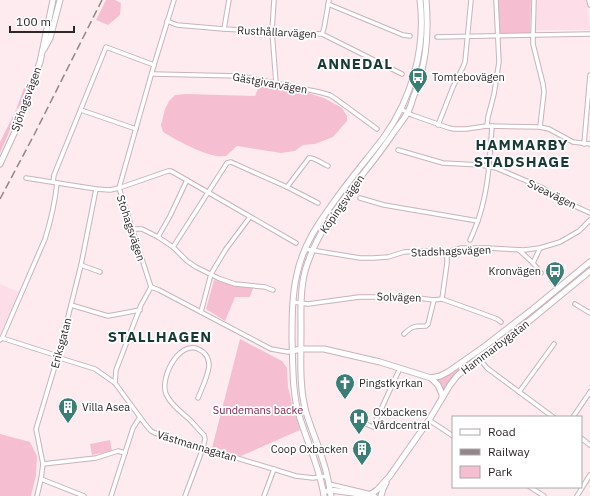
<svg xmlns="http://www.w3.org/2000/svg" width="590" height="496" font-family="'IBM Plex Sans',sans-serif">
  <rect width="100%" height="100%" fill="#fdebf0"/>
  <!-- built -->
  <g fill="#fddee8">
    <polygon points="536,0 587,0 590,30 535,30"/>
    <polygon points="0,284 19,292 0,334"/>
  </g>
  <!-- green -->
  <g fill="#f6bed1">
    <polygon points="106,0 115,0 121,3 120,15 108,25 96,20"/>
    <polygon points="498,0 531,0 530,33 500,34"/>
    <path d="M260 84 308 93 324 98 342 108 347 116V121L333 137 315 144 303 145 295 151 281 153 237 146 226 156C223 156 219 157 216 156 200 153 178 141 163 132L161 125 165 109 169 101 175 95 186 94 255 96Z"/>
    <polygon points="24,88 27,88 19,109 17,108 15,115 14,115"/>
    <polygon points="13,116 14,117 12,121 14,121 0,153 0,142"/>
    <polygon points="590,265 590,268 516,328 482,351 515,326"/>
    <polygon points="214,280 253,288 250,297 235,297 225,321 206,309"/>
    <polygon points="240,339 282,361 287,368 288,387 293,407 300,430 241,456 212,448"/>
    <polygon points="472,358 458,372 449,382 443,391 440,384 435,378"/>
    <polygon points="0,434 30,442 37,456 36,475 31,496 0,496"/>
    <polygon points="110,440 112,451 92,455 90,444"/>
  </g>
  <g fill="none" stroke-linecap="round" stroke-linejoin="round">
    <defs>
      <g id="minor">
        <polyline points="274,0 272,31 276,83"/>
        <polyline points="534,0 533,35 533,44 543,84 544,92 540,127"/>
        <polyline points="589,0 590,5"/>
        <polyline points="328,4 403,35 410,36"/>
        <polyline points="167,21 177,25 224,29 322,34 402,74"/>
        <polyline points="224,29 229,0"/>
        <polyline points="322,34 324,28 329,0"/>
        <polyline points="437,37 590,34"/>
        <polyline points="152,74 240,76 319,92 330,95 336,99 377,129"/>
        <polyline points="401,109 412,115 449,128 454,129 466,129 487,126 540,127 549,129 573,142 590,144"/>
        <polyline points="81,110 136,129"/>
        <polyline points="438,125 453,87 463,67 465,62 471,0"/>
        <polyline points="487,126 488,117 494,94 499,62 496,0"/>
        <polyline points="584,144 590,75"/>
        <polyline points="398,150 443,163 481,165 496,168 543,188 564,201 590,213"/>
        <polyline points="26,178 96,189 110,190 119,188 168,171 171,171 296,243"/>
        <polyline points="53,182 54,175 106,47 154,65"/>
        <path d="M287 187 309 158C315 157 322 164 328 166"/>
        <polyline points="360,198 384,205 478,221"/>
        <polyline points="132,229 142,229 158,237 173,247 187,261 196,267 218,278 235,284 265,287 273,290"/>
        <polyline points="158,237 170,216 187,180"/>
        <path d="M470 240C475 229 479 219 482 207 489 181 490 154 492 126"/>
        <polyline points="173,247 227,163 231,162 287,187 318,203"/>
        <polyline points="305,249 360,258 373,258 388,257 404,252 422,251 447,252 461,248 487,248 524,250 540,248 560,242 579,231 590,220"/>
        <polyline points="519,250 533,263 541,273"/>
        <polyline points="533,263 540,248"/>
        <polyline points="81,265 100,272"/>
        <polyline points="151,287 159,290 271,349 288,352 292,351"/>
        <polyline points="442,299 447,263 447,252"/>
        <polyline points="293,302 308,304 359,297 410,297 434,300 442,299 481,313 497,319 501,322"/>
        <polyline points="575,304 590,313"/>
        <polyline points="71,305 108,316 140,310"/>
        <polyline points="201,312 211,274 226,249 250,217"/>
        <path d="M404 334C412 326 415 326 426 326L428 324 434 300"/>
        <polyline points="2,338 58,356 63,359 95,369 115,383 145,424 151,431 155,433 296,476 313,478 327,476"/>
        <path d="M0 340 2 338 45 239C51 220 55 202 57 183"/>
        <polyline points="478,357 487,368 553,417"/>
        <polyline points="115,383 116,370 141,305 151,287 119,188 154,65 174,0"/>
        <polyline points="519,392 554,344"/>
        <polyline points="573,417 590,392"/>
        <polyline points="354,419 373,427 400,368"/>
        <polyline points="429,420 453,436"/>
        <polyline points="581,438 590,445"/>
        <polyline points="43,464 96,458 118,451 125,453"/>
        <polyline points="41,479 84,496"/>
        <polyline points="329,484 371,494 375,496"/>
        <polyline points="530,487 544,496"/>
        <polyline points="37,496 41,479 43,464 36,429 58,356 71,305 81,265 96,189"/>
        <polyline points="111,496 133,428 140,417"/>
        <path d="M185 496 203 448 205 439 204 435C199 430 194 424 189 419 181 412 171 405 166 394 159 377 182 334 203 352 207 355 209 361 209 366 208 376 202 388 198 398"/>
        <polyline points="264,496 274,469"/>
        <polyline points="577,496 590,475"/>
      </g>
      <g id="secondary">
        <polyline points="44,49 50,38 60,0"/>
        <polyline points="0,164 17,127 31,88 40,62 53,0"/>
        <polyline points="292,351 301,349 324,349 380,362 431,378 438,385 442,394 442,398"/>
        <polyline points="431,378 440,376 448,372 485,346 533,309 590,262"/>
        <polyline points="327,491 330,490 353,493 366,496 371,494 377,490 389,477 429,420 450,385 457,376 479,357 517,331 590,271"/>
        <path d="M324 496C320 468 307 442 299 415 292 391 293 365 292 340 292 318 292 295 297 274 303 245 319 222 336 199 351 178 368 158 384 137 412 98 426 48 420 0"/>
        <path d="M331 496C329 484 327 472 323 461 318 444 311 429 306 412 299 386 301 358 301 331 301 311 300 291 305 271 321 216 364 178 394 132 399 125 404 119 408 112 410 108 412 102 413 98 426 67 429 33 426 0"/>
        <polyline points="381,496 383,489 386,483"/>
      </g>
    </defs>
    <!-- minor casing -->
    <use href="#minor" stroke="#c8b3ba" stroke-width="5.5"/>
    <!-- secondary casing -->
    <use href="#secondary" stroke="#c8b3ba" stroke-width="7"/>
    <!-- minor -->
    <use href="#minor" stroke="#fff" stroke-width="3.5"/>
    <!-- secondary -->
    <use href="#secondary" stroke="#fff" stroke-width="5"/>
    <!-- rail -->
    <polyline stroke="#938589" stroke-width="1.5" stroke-dasharray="8 4" stroke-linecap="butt" points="0,199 34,135 102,0"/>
  </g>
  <!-- icons -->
  <defs>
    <symbol id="bus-pin" viewBox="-11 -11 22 30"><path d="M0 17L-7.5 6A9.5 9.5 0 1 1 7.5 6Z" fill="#3a7f75" stroke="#fff"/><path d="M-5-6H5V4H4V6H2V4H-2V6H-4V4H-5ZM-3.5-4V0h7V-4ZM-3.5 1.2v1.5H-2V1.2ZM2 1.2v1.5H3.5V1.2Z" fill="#fff"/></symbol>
    <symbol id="church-pin" viewBox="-11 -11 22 30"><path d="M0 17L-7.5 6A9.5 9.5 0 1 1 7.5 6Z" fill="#3a7f75" stroke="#fff"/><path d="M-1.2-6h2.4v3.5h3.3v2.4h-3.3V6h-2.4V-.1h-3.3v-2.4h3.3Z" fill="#fff"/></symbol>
    <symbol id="building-pin" viewBox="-11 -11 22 30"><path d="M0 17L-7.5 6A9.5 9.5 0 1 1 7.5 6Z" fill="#3a7f75" stroke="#fff"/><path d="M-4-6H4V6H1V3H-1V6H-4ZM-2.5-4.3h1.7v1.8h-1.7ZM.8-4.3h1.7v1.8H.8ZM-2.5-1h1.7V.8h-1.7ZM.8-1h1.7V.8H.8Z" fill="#fff"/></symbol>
    <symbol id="hospital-pin" viewBox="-11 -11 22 30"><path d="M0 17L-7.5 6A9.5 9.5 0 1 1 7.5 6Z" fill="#3a7f75" stroke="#fff"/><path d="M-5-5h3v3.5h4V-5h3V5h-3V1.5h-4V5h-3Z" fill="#fff"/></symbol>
  </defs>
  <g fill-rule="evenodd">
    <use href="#bus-pin" x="407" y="66" width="22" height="30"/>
    <use href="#bus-pin" x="544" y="260" width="22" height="30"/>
    <use href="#church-pin" x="334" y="372" width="22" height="30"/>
    <use href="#building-pin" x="57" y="396" width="22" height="30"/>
    <use href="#hospital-pin" x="348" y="407" width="22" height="30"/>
    <use href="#building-pin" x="351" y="438" width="22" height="30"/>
  </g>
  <g text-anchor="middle" stroke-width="3.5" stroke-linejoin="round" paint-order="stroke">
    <!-- street labels -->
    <g font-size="11" fill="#2f2629" stroke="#fff">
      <text transform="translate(277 32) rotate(3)" y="4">Rusthållarvägen</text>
      <text transform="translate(270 83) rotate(10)" y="4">Gästgivarvägen</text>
      <text transform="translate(26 99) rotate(-70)" y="4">Sjöhagsvägen</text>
      <text transform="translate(552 194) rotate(26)" y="4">Sveavägen</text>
      <text transform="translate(342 204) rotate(-55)" y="4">Köpingsvägen</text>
      <text transform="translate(131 228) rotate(72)" y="4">Stohagsvägen</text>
      <text transform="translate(451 251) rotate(-2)" y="4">Stadshagsvägen</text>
      <text transform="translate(399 297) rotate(2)" y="4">Solvägen</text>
      <text transform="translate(61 343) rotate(-75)" y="4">Eriksgatan</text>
      <text transform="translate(495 347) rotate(-37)" y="4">Hammarbygatan</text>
      <text transform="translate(197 446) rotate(17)" y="4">Västmannagatan</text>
    </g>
    <!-- poi labels -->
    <g font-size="11" fill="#2f2629" stroke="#fff" text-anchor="start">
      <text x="432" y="81">Tomtebovägen</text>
      <text x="541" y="275" text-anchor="end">Kronvägen</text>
      <text x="359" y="387">Pingstkyrkan</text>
      <text x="82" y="411">Villa Asea</text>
      <text x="373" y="416">Oxbackens<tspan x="373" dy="13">Vårdcentral</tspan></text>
      <text x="348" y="453" text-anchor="end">Coop Oxbacken</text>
    </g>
    <!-- park labels -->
    <g font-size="11" fill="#7f234e" stroke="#fff">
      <text x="258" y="414">Sundemans backe</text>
    </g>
    <!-- district labels -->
    <g font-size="15" font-weight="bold" letter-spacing="1" fill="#1a3a35" stroke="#fff">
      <text x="355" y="69">ANNEDAL</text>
      <text x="522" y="150">HAMMARBY<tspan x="522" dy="17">STADSHAGE</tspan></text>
      <text x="160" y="342">STALLHAGEN</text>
    </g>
  </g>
  <!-- legend -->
  <rect x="452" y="416" width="130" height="72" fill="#ffffff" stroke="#aca8a9"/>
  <rect x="460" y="429" width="20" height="6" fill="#ffffff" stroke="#aca8a9"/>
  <text x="488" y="436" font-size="12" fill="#2f2629">Road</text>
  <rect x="460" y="449" width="20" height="6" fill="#938589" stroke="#aca8a9"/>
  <text x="488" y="456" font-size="12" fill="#2f2629">Railway</text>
  <rect x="460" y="466" width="20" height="12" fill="#f6bed1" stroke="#aca8a9"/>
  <text x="488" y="476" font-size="12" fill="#2f2629">Park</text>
  <!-- scale -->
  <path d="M10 26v6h64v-6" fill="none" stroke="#2f2629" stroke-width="2"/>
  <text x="16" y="26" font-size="12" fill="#2f2629" stroke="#ffffff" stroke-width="3" paint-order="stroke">100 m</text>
</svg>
